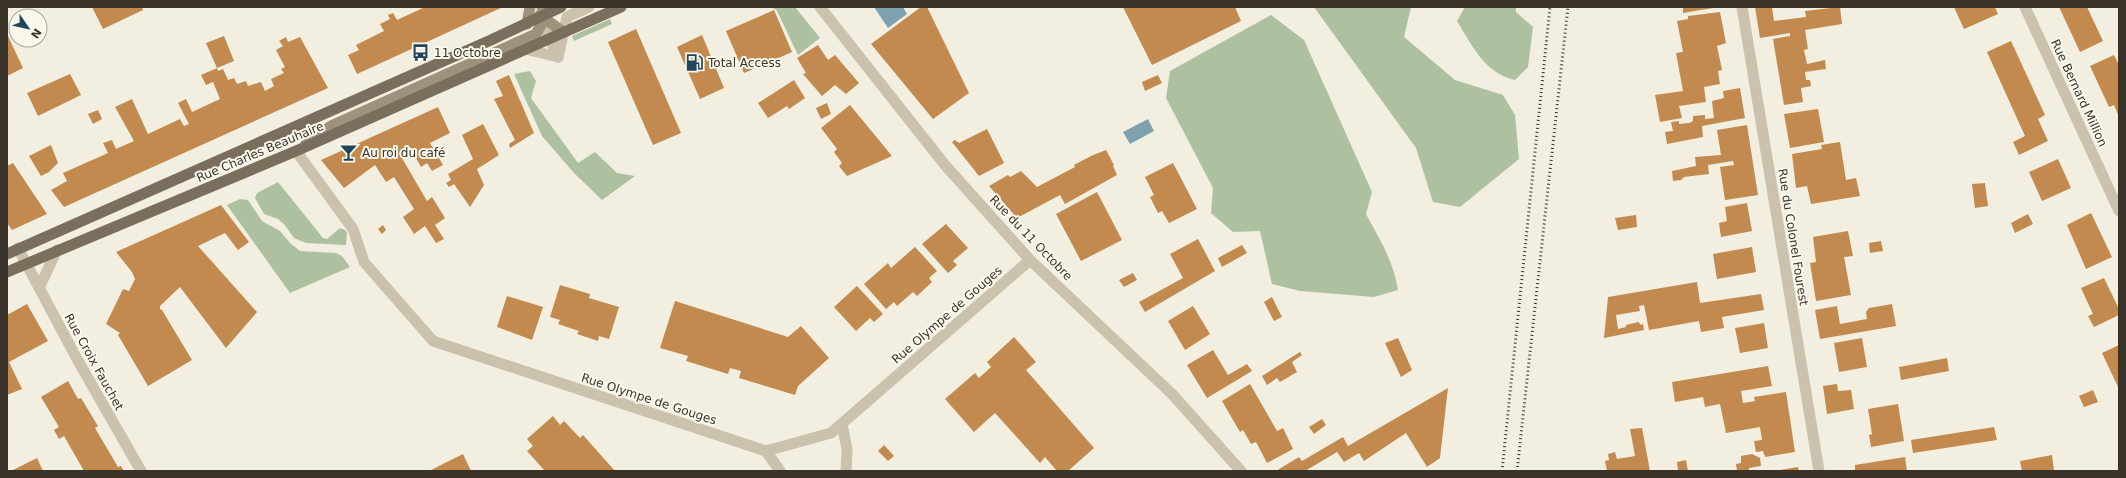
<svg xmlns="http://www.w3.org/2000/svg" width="2126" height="478" font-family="'DejaVu Sans',sans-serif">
  <rect width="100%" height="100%" fill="#f2efe0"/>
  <!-- green -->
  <g fill="#adc1a0">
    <polygon points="772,7 795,7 820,38 798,55 777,11"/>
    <polygon points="1314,7 1411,7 1404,37 1455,80 1503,95 1515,115 1519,159 1460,207 1433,202 1416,148"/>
    <path d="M1465 7H1516V12L1533 27 1528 67 1515 80C1484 73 1472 45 1457 21Z"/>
    <path d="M1271 15 1304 40 1372 192 1366 214C1380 240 1393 260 1398 290L1374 297 1300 291 1272 284 1260 231 1233 232 1211 213 1213 188 1166 98 1170 71Z"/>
    <polygon points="610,19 612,24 574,41 572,36"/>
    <polygon points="530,71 536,81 531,98 578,163 595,152 617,173 635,176 602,200 574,173 542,136 514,74"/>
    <polygon points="278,182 323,238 327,239 340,228 345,230 347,233 346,245 306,243 294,238 284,224 278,219 264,214 255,198 257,193"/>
    <polygon points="240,199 248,200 262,221 280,231 290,243 300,251 336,253 342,256 350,267 290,293 227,205"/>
  </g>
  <!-- water -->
  <g fill="#7fa0af">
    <polygon points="874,7 903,7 907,14 888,28"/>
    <polygon points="1148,119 1154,131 1130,144 1123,132"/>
  </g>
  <!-- building -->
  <g fill="#c28a4e">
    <polygon points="92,7 142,7 143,10 103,29"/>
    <polygon points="425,7 503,7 357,74 348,55 359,50 356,45 384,31 380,24 390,19 388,15 393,13 397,20"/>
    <polygon points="921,7 927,7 969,93 933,119 871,44"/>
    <polygon points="1123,7 1235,7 1241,21 1152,65"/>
    <polygon points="1683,7 1713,7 1713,8 1683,13"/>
    <polygon points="1755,7 1772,7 1774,21 1806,17 1805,11 1840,7 1842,24 1805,30 1808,49 1804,50 1807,64 1825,60 1826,69 1805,72 1806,80 1810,80 1811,86 1801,88 1803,102 1784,105 1773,39 1790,36 1790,33 1760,38"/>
    <polygon points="1954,7 1995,7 1998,14 1964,29"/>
    <polygon points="2059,7 2087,7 2103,41 2080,52"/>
    <polygon points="774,10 792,52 744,73 726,31"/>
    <polygon points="1720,12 1726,43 1717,46 1722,70 1718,71 1720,84 1704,87 1706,102 1679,106 1682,118 1660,122 1655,95 1683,91 1676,53 1683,52 1677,21 1688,19 1688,16"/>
    <polygon points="636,29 681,133 653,145 608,42"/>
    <polygon points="7,34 23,68 7,76"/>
    <polygon points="702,35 724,88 700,99 677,47"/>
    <polygon points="224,36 234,61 217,68 206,43"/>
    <polygon points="286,37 288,42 300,37 328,88 64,207 51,190 67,181 63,173 108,153 103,143 112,140 116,149 134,141 115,107 132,99 148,134 180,119 184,126 189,124 178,103 186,99 192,112 220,99 213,82 206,85 201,75 217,68 218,71 223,69 228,80 234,78 237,84 246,81 248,86 261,82 265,91 274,86 271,79 284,73 281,69 285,67 276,50 283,46 279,41"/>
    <polygon points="2011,41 2045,115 2038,119 2048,141 2019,155 2013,142 2025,136 1987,52"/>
    <polygon points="818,45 828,60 835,55 859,83 846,94 835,85 822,96 803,74 806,73 797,58"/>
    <polygon points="2114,55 2119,65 2119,117 2114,105 2109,107 2090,66"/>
    <polygon points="70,74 81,95 38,116 27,93"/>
    <polygon points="509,75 534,133 510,148 509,144 515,140 494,99 503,96 496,81"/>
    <polygon points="1158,75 1162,83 1145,91 1142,82"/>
    <polygon points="794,80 805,98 789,109 787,106 768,118 758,103"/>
    <polygon points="1740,88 1745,118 1702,126 1703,137 1667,144 1665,132 1673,131 1671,122 1679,121 1679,124 1689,123 1693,121 1693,116 1705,115 1705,119 1714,118 1712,101 1724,98 1723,91"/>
    <polygon points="827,103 831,114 821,119 816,108"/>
    <polygon points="850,105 892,156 847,176 839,166 842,163 834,152 837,149 821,128"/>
    <polygon points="438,107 450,133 430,143 443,165 432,171 427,163 421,167 410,147 399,153 427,201 432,197 445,218 435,225 444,239 436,243 425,226 414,234 403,217 414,209 394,177 386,182 375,165 344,188 321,160"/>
    <polygon points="1818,109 1824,142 1790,148 1784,114"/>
    <polygon points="98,110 102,119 93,124 88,114"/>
    <polygon points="483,124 499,155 477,169 484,185 470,207 454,184 449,187 446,183 451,180 448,174 473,159 462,135"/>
    <polygon points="1747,125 1758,195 1725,200 1720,167 1734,165 1733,161 1708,165 1709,174 1684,177 1681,180 1673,181 1672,171 1696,166 1695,157 1721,155 1717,130"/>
    <polygon points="987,129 1004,163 979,176 952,142 955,140 959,143"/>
    <polygon points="1840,142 1846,180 1856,178 1860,196 1811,204 1807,186 1796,188 1792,154 1822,149 1821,145"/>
    <polygon points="51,145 58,163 49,172 41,176 29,156"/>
    <polygon points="1106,150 1114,165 1113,166 1117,175 1065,204 1060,195 1017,218 989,186 1008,175 1010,177 1021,171 1037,187 1075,167 1074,165 1091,156"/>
    <polygon points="2058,159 2071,188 2042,201 2029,172"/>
    <polygon points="13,163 47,214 12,230 7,223 7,166"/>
    <polygon points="1173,163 1197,209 1169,223 1162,211 1158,213 1150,197 1154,195 1145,177"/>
    <polygon points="1985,183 1988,206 1975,208 1972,184"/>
    <polygon points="1097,192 1122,240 1081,261 1056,214"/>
    <polygon points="1747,203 1752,231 1721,237 1719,223 1727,221 1725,207"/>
    <polygon points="221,205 249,242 238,250 225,233 198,246 257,312 226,348 180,287 160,306 160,309 162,310 192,360 148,386 118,335 120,333 106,324 123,289 129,291 135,279 132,272 116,252"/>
    <polygon points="2091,213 2112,257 2086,269 2067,225"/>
    <polygon points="2028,214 2033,224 2015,233 2011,223"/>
    <polygon points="1636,215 1637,227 1618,230 1615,218"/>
    <polygon points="946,224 968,248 953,261 957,265 948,273 922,244"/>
    <polygon points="383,225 386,230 382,234 378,229"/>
    <polygon points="1848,231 1853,256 1844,257 1851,295 1816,301 1810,263 1816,262 1813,237"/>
    <polygon points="1198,239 1215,271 1145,312 1139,302 1183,278 1170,254"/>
    <polygon points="1881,241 1883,251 1870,253 1869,243"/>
    <polygon points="1242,245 1247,253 1222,267 1218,258"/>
    <polygon points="915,247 937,271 929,278 932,282 917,296 913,292 897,306 894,302 886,309 864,284 888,263 891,268"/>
    <polygon points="1752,247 1756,272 1717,279 1713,254"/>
    <polygon points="1133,273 1137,280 1124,287 1119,280"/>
    <polygon points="2104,278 2119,309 2119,315 2094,327 2088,316 2093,314 2081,288"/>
    <polygon points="1697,282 1700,303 1761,294 1764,310 1722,317 1724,328 1701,332 1699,321 1649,330 1644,305 1639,306 1640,311 1616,315 1618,329 1626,327 1626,325 1639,322 1640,325 1643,324 1644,330 1604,338 1608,297"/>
    <polygon points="560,285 590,294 589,298 619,307 609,339 599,336 598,341 577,334 579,331 558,324 560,320 550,317"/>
    <polygon points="857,286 883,314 874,322 870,318 856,331 834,307"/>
    <polygon points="507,296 543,307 532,340 497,327"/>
    <polygon points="1272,297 1282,317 1274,321 1264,302"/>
    <polygon points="675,301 788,337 801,326 829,358 798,386 795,395 739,378 741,371 730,368 728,374 686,361 688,356 660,348"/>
    <polygon points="27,304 48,341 9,362 22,389 7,395 7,315"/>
    <polygon points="1892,304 1896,326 1820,339 1815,310 1837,306 1840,324 1867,319 1866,312 1869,308"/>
    <polygon points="1193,306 1210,334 1185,350 1168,321"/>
    <polygon points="1764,323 1768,348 1740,353 1735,328"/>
    <polygon points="1014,337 1036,362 1026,370 1094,448 1068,471 1057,471 1045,457 1040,463 995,413 974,432 945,399 975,373 979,378 991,367 987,362"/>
    <polygon points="1398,338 1412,370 1401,377 1385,343"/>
    <polygon points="1862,338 1867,367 1839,372 1834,343"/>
    <polygon points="2119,345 2119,389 2102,353"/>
    <polygon points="1213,350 1228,375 1247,364 1252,371 1207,398 1187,365"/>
    <polygon points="1300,352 1302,355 1292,362 1297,372 1280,382 1277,378 1267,385 1262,376"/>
    <polygon points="1947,358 1949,371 1901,380 1899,367"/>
    <polygon points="1768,366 1772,386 1741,391 1743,403 1755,401 1754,397 1786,392 1795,452 1765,457 1763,451 1756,452 1754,441 1762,440 1760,427 1726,433 1720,404 1705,407 1703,397 1675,402 1672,382"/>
    <polygon points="68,381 78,399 81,398 98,426 95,428 118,467 121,466 124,471 84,471 64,436 59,439 54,430 59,427 41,397"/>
    <polygon points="1250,384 1277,431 1283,428 1293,449 1267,463 1256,442 1251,444 1243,430 1240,432 1222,401"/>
    <polygon points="1837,384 1838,391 1851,390 1854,409 1827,414 1823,386"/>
    <polygon points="1448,388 1440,458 1427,467 1406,433 1364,461 1359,453 1344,462 1337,452 1305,471 1276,471 1299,457 1302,461 1343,437 1348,446"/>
    <polygon points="2093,390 2098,402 2084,407 2079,396"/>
    <polygon points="1898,404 1904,441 1871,447 1869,435 1872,434 1868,409"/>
    <polygon points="553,416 560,425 564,421 580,438 583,435 615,471 545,471 527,451 533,446 527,439"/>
    <polygon points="1322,419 1326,425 1314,434 1309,427"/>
    <polygon points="1994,427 1997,440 1913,453 1911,440"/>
    <polygon points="1642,428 1650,471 1607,471 1605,461 1609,460 1608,454 1615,452 1617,459 1635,456 1630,429"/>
    <polygon points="884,445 894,456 888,461 878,451"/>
    <polygon points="463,454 471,471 429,471"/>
    <polygon points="1752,454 1760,458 1761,466 1749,468 1749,471 1737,471 1736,464 1741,463 1741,456"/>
    <polygon points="2052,455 2054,471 2022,471 2020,461"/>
    <polygon points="1905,457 1907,471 1855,471 1855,465"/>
    <polygon points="37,458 43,471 11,471"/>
    <polygon points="1686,460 1688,471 1678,471 1677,462"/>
    <polygon points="1798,467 1799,471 1780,471 1780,470"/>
  </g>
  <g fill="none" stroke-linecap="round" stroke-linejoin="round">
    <!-- minor -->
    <g stroke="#cac2ac" stroke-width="11">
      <polyline points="820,7 945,165 1030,260 1172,394 1241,471"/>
      <polyline points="1742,7 1819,471"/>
      <polyline points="2025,7 2119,211"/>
      <polyline points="296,151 353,229 364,262 433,341 766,451 831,433 1030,260"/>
      <polyline points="842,424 847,449 846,471"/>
      <polyline points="766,451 780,471"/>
    </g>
    <!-- tertiary -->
    <g stroke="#cac2ac" stroke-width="11">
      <polyline points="540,17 558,57"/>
      <polyline points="525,49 558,57"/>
      <polyline points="558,57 567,17 589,7"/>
      <polyline points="18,248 77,359 141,471"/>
      <polyline points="39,288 57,250"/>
    </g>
    <!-- secondary -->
    <g stroke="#9e927d" stroke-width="11">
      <polyline points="540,15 563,32"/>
      <polyline points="527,24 530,7"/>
      <polyline points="306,144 331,126 536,34 547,14 542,7"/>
    </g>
    <!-- primary -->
    <g stroke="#7a6e5c" stroke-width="11">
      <polyline points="7,254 491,40 561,7"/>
      <polyline points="7,272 296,151 621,7"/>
    </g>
    <!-- rail -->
    <g stroke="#39332a" stroke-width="3" stroke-dasharray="1 3" stroke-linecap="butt">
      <polyline points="1502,471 1550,7"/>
      <polyline points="1517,471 1568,7"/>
    </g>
  </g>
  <!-- icons -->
  <defs>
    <symbol id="bus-bare" viewBox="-9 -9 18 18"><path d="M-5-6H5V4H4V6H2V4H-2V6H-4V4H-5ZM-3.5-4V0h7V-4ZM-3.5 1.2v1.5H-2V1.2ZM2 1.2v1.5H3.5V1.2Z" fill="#214659" stroke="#faf7ec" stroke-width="2.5" paint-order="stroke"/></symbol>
    <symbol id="fuel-bare" viewBox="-9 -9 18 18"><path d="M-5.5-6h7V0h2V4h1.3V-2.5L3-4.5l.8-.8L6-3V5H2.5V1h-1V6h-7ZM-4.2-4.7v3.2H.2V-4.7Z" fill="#214659" stroke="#faf7ec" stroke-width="2.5" paint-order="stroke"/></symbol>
    <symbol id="bar-bare" viewBox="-9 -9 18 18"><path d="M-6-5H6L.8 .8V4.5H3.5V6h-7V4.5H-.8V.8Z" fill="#214659" stroke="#faf7ec" stroke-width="2.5" paint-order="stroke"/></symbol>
  </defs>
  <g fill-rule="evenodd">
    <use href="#bus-bare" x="408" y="40" width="25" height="25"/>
    <use href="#fuel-bare" x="682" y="50" width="25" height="25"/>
    <use href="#bar-bare" x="336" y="140" width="25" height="25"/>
  </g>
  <g text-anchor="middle" stroke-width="4" stroke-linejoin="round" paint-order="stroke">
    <!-- poi labels -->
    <g font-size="12" fill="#39332a" stroke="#faf7ec" text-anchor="start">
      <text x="434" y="57">11 Octobre</text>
      <text x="708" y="67">Total Access</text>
      <text x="362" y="157">Au roi du café</text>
    </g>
    <!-- street labels -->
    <g font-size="12" fill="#39332a" stroke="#faf7ec">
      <text transform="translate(2079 93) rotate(65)" y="4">Rue Bernard Million</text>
      <text transform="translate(260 152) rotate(-23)" y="4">Rue Charles Beauhaire</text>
      <text transform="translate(1793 237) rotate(81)" y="4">Rue du Colonel Fourest</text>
      <text transform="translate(1031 238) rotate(46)" y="4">Rue du 11 Octobre</text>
      <text transform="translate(947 315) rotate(-41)" y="4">Rue Olympe de Gouges</text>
      <text transform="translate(94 362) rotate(61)" y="4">Rue Croix Fauchet</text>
      <text transform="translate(649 399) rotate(18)" y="4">Rue Olympe de Gouges</text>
    </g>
  </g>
  <!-- border -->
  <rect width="2126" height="478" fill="none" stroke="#39332a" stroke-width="16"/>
  <!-- north arrow -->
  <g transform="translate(28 28) rotate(124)"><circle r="19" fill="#faf7ec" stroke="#ada99e"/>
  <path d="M0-3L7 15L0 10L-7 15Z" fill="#214659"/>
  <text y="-6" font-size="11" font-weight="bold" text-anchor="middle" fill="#39332a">N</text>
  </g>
</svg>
